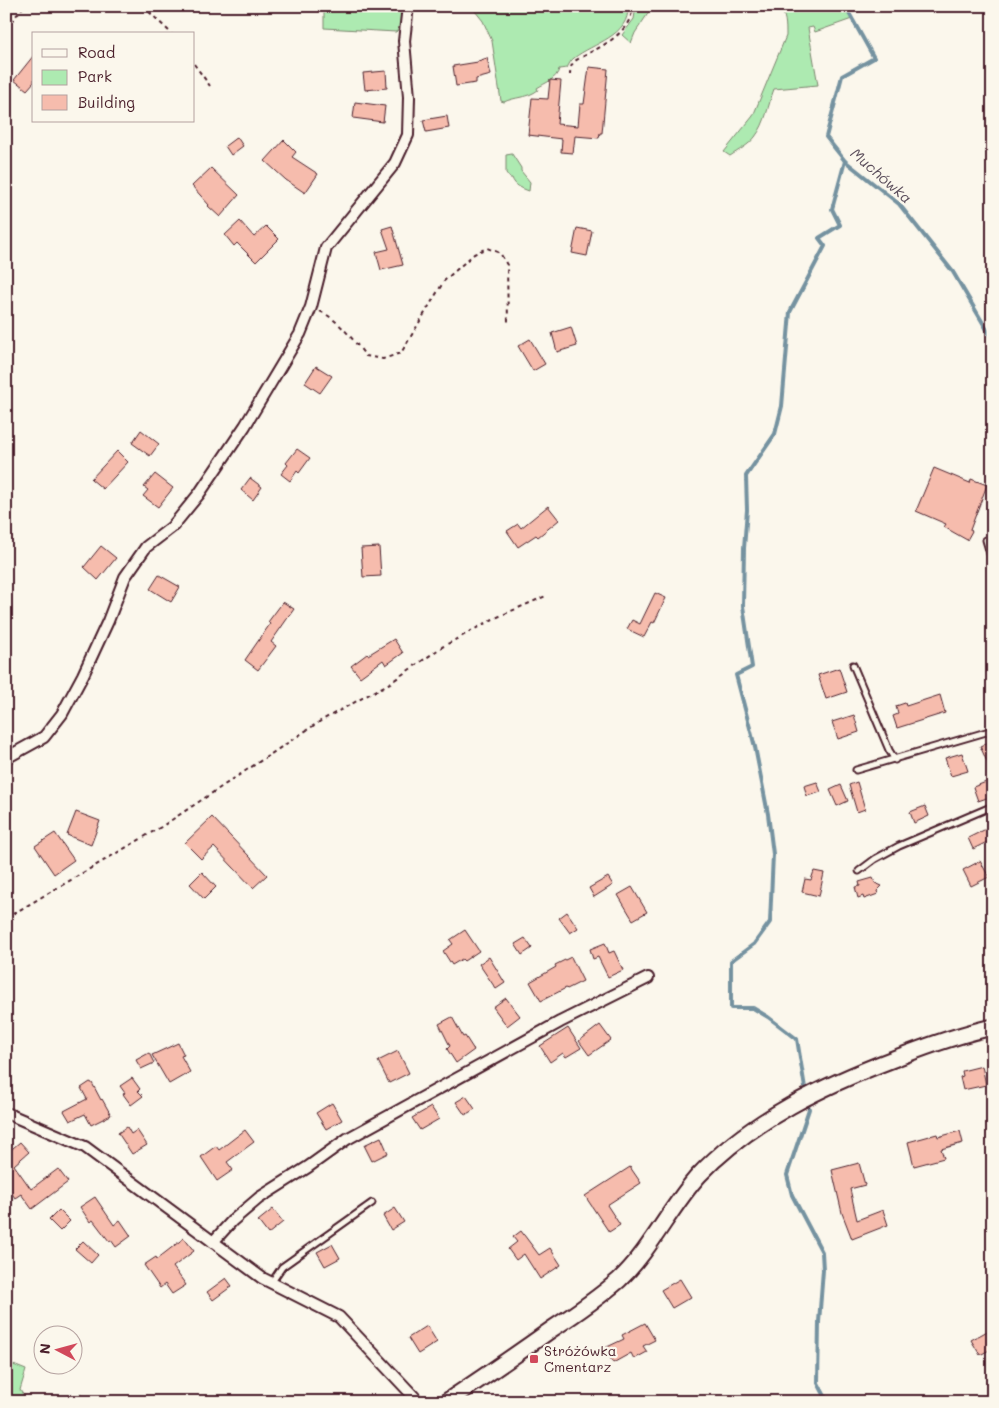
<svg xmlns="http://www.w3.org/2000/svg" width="999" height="1408" font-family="Mali,sans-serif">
  <rect width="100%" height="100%" fill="#fbf7ec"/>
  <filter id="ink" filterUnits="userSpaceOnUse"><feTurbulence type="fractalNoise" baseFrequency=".02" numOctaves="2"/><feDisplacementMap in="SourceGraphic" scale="10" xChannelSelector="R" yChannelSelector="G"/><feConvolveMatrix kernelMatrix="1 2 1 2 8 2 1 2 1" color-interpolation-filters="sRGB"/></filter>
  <g filter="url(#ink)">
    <!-- green -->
    <g fill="#adeab1" stroke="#7c846e">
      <polygon points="324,6 403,6 401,26 396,32 324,28"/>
      <path d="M471 6H628C630 36 593 43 574 58 571 60 569 64 567 68L559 69C557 79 545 83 537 88L538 90C528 98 514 97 504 102L501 101 492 41 483 21Z"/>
      <polygon points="636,6 653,6 635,33 631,43 622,35 634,19"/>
      <path d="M779 6H847L852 19 815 32 813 27 808 28 818 85 774 89C768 105 766 123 755 137 749 145 739 150 730 156L724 152 753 116 786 36C786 25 786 15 779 6Z"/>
      <path d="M512 154 521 168V171L530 182 529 191C521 188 515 186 512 178H510L506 173V155Z"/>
      <polygon points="6,1362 26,1370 20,1390 28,1402 6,1402"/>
      <polygon points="80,1394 90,1402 67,1402"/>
    </g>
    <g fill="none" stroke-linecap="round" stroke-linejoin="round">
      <!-- stream -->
      <g stroke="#7492a0" stroke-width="4">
        <polyline points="845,6 874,58 842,76 826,137 845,161 899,204 953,272 993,340"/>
        <polyline points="806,1094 797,1039 768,1017 753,1008 731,1008 731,961 754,944 770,922 773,854 768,814 755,747 736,675 752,667 743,606 744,548 747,510 746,476 775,434 782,406 790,312 825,246 819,238 840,225 832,209 845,161"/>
        <polyline points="807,1101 809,1109 787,1175 792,1195 822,1252 823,1270 819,1322 818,1383 828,1402"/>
      </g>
    </g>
    <!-- building -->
    <g fill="#f6bcad" stroke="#4a1f2b">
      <polygon points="34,55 34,82 27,90 14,80"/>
      <polygon points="487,58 491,75 476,79 476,83 456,86 453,66 478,62 478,61"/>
      <polygon points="589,67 608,69 602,133 600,133 599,138 575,136 573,153 561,152 562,139 528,135 532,98 548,99 550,80 561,81 557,124 578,126 580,104 584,104"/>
      <polygon points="386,71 387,88 365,90 363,73"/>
      <polygon points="355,102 385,106 383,122 353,118"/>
      <polygon points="447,116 449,128 426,132 423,120"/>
      <polygon points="237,137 243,146 231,155 225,146"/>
      <polygon points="284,140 296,152 292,157 318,174 305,193 286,180 265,161"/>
      <polygon points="211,168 239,195 220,217 208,206 209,205 192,186"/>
      <polygon points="240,221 254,237 266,226 279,239 256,262 237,243 234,246 225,235"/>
      <polygon points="392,226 403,265 381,270 376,252 389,249 382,229"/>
      <polygon points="577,228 592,231 587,256 572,253"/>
      <polygon points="571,327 577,346 557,352 552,333"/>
      <polygon points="530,339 545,364 533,371 518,346"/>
      <polygon points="316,366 332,376 320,393 305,383"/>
      <polygon points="141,430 159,444 150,456 132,443"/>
      <polygon points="297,449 310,458 299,473 297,471 290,481 281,474 288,465 286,463"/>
      <polygon points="117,451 128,462 103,489 91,479"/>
      <polygon points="934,468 970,483 971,479 987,485 970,530 972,531 967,540 944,527 946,524 916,511"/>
      <polygon points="155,474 173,488 158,507 143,496 148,490 144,487"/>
      <polygon points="250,478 262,487 253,500 241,490"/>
      <polygon points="548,506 559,520 538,537 536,535 518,547 507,531 518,524 521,528"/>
      <polygon points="101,546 116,558 98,580 84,567"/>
      <polygon points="379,547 381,576 363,577 361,548"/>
      <polygon points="159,575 180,587 171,602 150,589"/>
      <polygon points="655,593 666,598 654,623 652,622 644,637 627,629 632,620 640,624"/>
      <polygon points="283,602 294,609 271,642 276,646 258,670 245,660 270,624 268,622"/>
      <polygon points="394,639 403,653 386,665 383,660 360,677 351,666 367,654 368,655"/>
      <polygon points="839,668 847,692 826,699 818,675"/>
      <polygon points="940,695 945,713 897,728 893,716 898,714 896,706 905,703 906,706"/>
      <polygon points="854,715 859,732 838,739 832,722"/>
      <polygon points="993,740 993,775 980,746"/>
      <polygon points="962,753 968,771 951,776 945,758"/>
      <polygon points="989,781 993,796 978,801 973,787"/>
      <polygon points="817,782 821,792 807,796 804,786"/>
      <polygon points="857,782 865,809 857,812 849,785"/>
      <polygon points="841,785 848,801 837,806 830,790"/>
      <polygon points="925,806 929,816 914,823 910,812"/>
      <polygon points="76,812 100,821 91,845 67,835"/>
      <polygon points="212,817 267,875 253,888 214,847 201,859 185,843"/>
      <polygon points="988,828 993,839 973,849 968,838"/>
      <polygon points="55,833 74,860 54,874 35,846"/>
      <polygon points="980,861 989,877 971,886 963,870"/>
      <polygon points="814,871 824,873 819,896 802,892 805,879 811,880"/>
      <polygon points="202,872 216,887 204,899 190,884"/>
      <polygon points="608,877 613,885 594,897 589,888"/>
      <polygon points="873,878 875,883 882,886 877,891 878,894 864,899 863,896 858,898 855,887 860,886 859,882"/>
      <polygon points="632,887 647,912 633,920 618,895"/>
      <polygon points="567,912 578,928 570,933 559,918"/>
      <polygon points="465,930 479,951 464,961 462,959 452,965 443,951 453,944 450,940"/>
      <polygon points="525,938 532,948 522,955 515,944"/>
      <polygon points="605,943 609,953 614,951 623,970 608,977 598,957 593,959 590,949"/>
      <polygon points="489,957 505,983 496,989 479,964"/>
      <polygon points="571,957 583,981 567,989 566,988 541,1001 530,982 556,967 555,965"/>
      <polygon points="506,998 520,1016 507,1026 493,1007"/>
      <polygon points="452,1017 463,1037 465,1036 474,1050 456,1063 447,1049 450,1046 439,1024"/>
      <polygon points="600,1025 611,1040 589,1055 579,1041"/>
      <polygon points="568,1028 581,1048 566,1057 563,1053 550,1062 540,1046"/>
      <polygon points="178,1043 184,1055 181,1056 190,1072 169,1084 152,1055"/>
      <polygon points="398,1051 409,1073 389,1083 378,1061"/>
      <polygon points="149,1053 154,1063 141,1069 136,1060"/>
      <polygon points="982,1066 986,1085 963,1090 960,1077 963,1076 962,1071"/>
      <polygon points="132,1078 140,1089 138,1091 143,1096 131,1105 123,1094 125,1093 120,1086"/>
      <polygon points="90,1082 92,1083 101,1100 102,1099 111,1115 91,1125 85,1114 70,1121 64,1111 87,1099 81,1088"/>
      <polygon points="466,1096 475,1109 465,1115 456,1102"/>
      <polygon points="332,1103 342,1120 326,1129 316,1113"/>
      <polygon points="431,1107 439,1119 420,1130 412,1118"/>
      <polygon points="127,1127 131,1134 137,1130 147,1145 132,1154 118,1133"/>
      <polygon points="245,1130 254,1142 227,1162 233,1170 217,1181 201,1157 216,1146 219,1150"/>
      <polygon points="960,1131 963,1143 941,1149 944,1158 914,1166 908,1142 937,1134 938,1137"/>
      <polygon points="381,1137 388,1153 372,1161 364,1145"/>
      <polygon points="20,1142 29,1152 14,1165 31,1189 58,1169 68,1182 32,1209 21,1194 15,1198 6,1185 6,1154"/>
      <polygon points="859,1163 865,1185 850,1189 857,1220 883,1210 888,1225 852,1239 842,1213 832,1170"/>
      <polygon points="630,1167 641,1183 607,1205 620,1225 609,1232 585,1196"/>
      <polygon points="95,1197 114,1225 120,1220 131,1236 116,1247 111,1240 109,1241 93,1220 90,1222 80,1207"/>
      <polygon points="395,1208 404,1222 391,1230 383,1216"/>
      <polygon points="273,1209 283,1222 268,1234 258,1221"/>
      <polygon points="59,1210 70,1221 60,1231 49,1220"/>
      <polygon points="521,1231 539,1255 550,1248 561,1265 540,1279 524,1254 516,1260 508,1249 517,1242 513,1237"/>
      <polygon points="184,1238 194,1251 173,1267 186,1285 172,1294 165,1284 160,1288 144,1265 156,1257 157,1259"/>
      <polygon points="83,1241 98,1255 91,1263 75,1249"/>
      <polygon points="332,1244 340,1258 325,1266 317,1252"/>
      <polygon points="226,1278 232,1286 213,1300 207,1292"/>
      <polygon points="680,1279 691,1297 672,1308 661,1290"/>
      <polygon points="645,1323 655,1340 643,1346 647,1352 634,1359 631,1353 613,1363 605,1348 624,1339 622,1335"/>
      <polygon points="427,1326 437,1342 418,1354 408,1338"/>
      <polygon points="993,1328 993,1348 980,1355 971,1340"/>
    </g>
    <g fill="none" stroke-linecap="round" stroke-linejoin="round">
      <defs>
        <g id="service">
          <polyline points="986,540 993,564"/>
          <polyline points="853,665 889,750 895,760"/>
          <polyline points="856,770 993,730"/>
          <polyline points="859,871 875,859 899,846 993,806"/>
          <polyline points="271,1283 282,1267 372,1203"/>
        </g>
        <g id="minor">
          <polyline points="6,758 44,737 62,714 83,675 108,621 125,577 146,547 172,527 199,494 245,426 300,334 311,307 326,248 395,163 408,135 409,97 404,41 408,6"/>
          <polyline points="6,1113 85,1147 262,1278 339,1317 419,1402"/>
          <polyline points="213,1242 232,1221 259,1198 308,1167 347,1139 560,1022 648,978"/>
        </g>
        <path id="secondary" d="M446 1402C482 1378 517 1354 552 1329 575 1314 598 1298 619 1280 651 1250 670 1207 699 1175 752 1119 825 1085 896 1058 927 1046 960 1034 993 1027"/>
      </defs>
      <!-- service casing -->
      <use href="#service" stroke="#4a1f2b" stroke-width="9"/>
      <!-- minor casing -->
      <use href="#minor" stroke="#4a1f2b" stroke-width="14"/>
      <!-- secondary casing -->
      <use href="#secondary" stroke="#4a1f2b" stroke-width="19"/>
      <!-- path -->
      <g stroke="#4a1f2b" stroke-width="2" stroke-dasharray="4 4" stroke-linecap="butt">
        <polyline points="143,6 172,34"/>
        <polyline points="6,28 24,6"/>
        <polyline points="194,64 210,86"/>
        <path d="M570 75C570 70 571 64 575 61 579 58 585 56 589 53 609 43 631 30 633 6"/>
        <path d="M320 311C340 321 353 340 366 356L383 359 401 353 444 281 474 254 487 248 500 253 507 265 508 323"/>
        <polyline points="6,918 161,827 322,720 390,683 442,647 493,619 548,595"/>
      </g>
      <!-- service -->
      <use href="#service" stroke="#fbf7ec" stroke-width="5"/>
      <!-- minor -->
      <use href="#minor" stroke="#fbf7ec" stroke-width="10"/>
      <!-- secondary -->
      <use href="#secondary" stroke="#fbf7ec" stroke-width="15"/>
    </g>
  </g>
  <!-- markers -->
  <rect fill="#d1495b" stroke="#fbf7ec" stroke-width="2" x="529" y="1354" width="10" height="10" rx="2.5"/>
  <g text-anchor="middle" stroke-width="4.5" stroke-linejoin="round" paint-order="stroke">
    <!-- poi labels -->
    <g font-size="14" fill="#4a1f2b" stroke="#fbf7ec" text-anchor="start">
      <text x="544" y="1356">Stróżówka<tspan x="544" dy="16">Cmentarz</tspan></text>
    </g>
    <!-- water labels -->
    <g font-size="15" font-style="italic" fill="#5c4f5c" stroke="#fbf7ec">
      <text transform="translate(881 176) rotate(41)" y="5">Muchówka</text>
    </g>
  </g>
  <!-- margin -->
  <rect width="999" height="1408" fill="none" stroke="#fbf7ec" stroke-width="25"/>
  <rect x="12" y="12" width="974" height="1383" fill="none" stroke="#4a1f2b" stroke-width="2" filter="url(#ink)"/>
  <!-- legend -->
  <rect x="32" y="32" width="162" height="90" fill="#fbf7ec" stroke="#b4a19f"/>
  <rect x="42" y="49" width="25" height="8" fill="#fbf7ec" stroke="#b4a19f"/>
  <text x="78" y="58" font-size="15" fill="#4a1f2b">Road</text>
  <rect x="42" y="70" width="25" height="15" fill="#adeab1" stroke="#b4a19f"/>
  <text x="78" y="82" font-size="15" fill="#4a1f2b">Park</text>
  <rect x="42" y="95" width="25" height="15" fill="#f6bcad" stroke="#b4a19f"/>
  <text x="78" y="108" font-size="15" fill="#4a1f2b">Building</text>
  <!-- north arrow -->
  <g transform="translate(58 1350) rotate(276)"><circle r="24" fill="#fbf7ec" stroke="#b4a19f"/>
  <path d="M0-4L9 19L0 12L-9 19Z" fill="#d1495b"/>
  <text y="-8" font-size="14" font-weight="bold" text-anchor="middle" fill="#4a1f2b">N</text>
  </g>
</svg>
